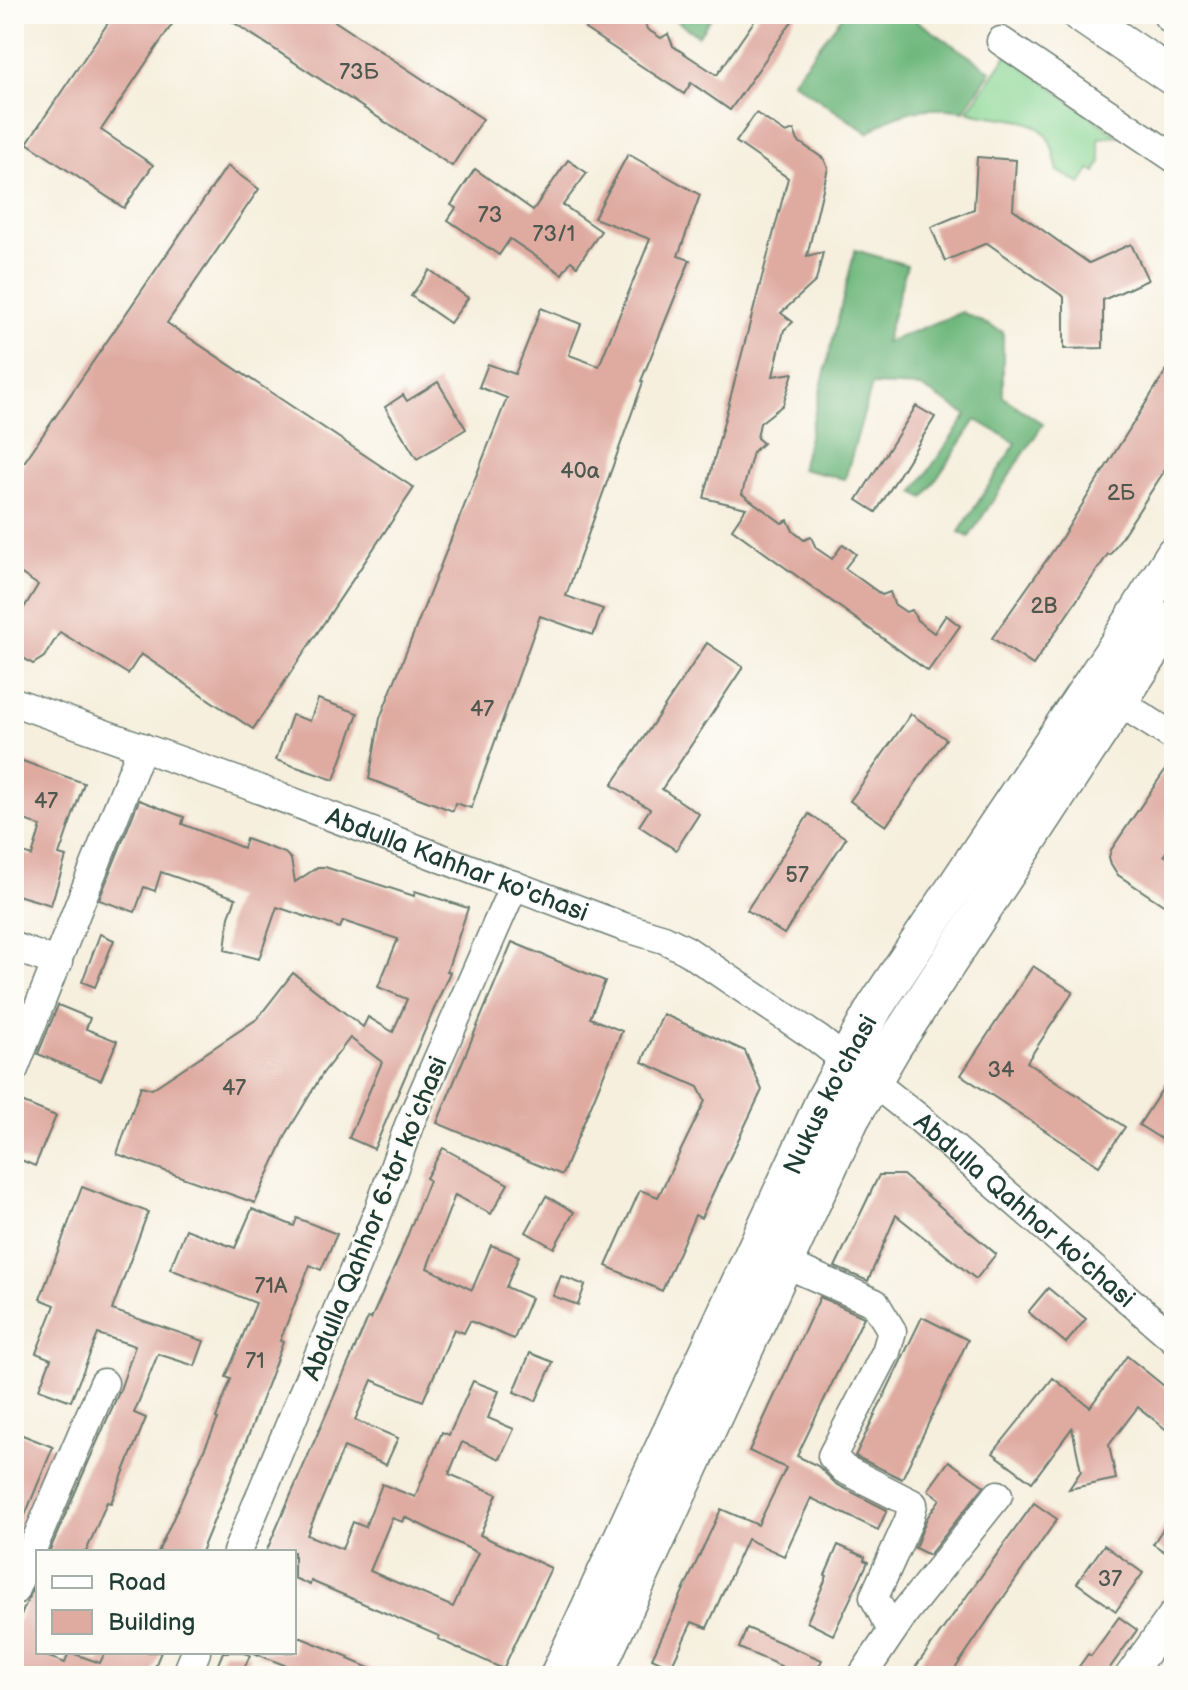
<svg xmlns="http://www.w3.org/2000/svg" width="1188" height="1690" font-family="'Balsamiq Sans',sans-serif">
  <rect width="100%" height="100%" fill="#fdfcf7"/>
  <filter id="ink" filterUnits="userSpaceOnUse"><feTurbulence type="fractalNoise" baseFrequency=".0125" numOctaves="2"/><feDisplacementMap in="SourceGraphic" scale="16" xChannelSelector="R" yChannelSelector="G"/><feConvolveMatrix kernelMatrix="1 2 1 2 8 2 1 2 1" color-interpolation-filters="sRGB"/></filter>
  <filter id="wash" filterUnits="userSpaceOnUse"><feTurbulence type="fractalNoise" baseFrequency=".006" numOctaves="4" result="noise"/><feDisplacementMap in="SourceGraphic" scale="32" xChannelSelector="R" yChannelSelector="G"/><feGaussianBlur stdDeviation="1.8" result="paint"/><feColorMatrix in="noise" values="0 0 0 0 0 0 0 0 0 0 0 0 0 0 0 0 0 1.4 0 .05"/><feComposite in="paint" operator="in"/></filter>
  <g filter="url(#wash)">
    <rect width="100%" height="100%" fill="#f6efde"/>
    <!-- green -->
    <path fill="#8bd795" stroke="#558a64" stroke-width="2" d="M1007 55 1118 136 1098 138 1101 162 1096 172 1091 169 1081 184 1058 171C1055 161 1054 149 1049 140 1035 112 995 122 968 111Z"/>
    <!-- forest -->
    <g fill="#70b87e" stroke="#487a59" stroke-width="2">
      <polygon points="667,14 714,14 698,36"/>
      <path d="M844 14H907L991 71 964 111C928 105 897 110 868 133L792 81Z"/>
      <polygon points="855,250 907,265 885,343 962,312 1003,332 1003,397 1043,424 969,537 959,532 1016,443 976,420 924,498 914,492 967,415 921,387 872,385 845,479 801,469"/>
    </g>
    <g id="blocks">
      <!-- building -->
      <g fill="#dfaba1" fill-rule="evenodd">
        <polygon points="114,14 179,14 101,130 153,165 124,208 27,143"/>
        <polygon points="221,14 324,14 483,119 452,166"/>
        <polygon points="595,14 625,14 638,22 643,18 647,29 661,38 668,34 673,46 717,75 759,14 797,14 730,110 691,83 684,94 585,29"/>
        <polygon points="756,113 786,133 794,130 798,141 824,159 828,168 807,256 823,252 816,281 781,313 793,322 784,330 773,376 793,373 783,405 760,423 757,438 763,443 753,452 742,494 782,523 788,520 793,531 804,540 811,537 816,548 832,559 843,544 856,554 845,568 882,595 890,592 894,604 906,612 912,610 917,620 934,633 946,615 960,626 928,671 732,529 746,508 704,498 788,178 736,142"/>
        <polygon points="628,154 700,195 678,256 690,260 641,381 643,382 566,596 603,609 593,635 540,616 471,808 455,803 453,811 369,779 380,718 507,398 479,387 488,364 515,374 541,308 581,324 569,355 599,366 650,239 594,218"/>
        <polygon points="977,157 1016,160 1013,209 1089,263 1131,244 1148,280 1103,300 1103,348 1064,349 1064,297 987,243 945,261 931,227 974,209"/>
        <polygon points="568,160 587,173 563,205 601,231 577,266 571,261 562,274 510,239 499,255 448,220 456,208 451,205 475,169 533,210"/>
        <polygon points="227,166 259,189 167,323 414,488 253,729 141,654 128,674 60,632 44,657 33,664 14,652 14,624 38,585 14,569 14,477"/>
        <polygon points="430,270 468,298 450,323 411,296"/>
        <polygon points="1174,358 1174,456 1110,555 1108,554 1033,665 992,638 1057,545"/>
        <polygon points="438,382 466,429 417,459 385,407 403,395 407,401"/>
        <polygon points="916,406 935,417 876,512 857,500"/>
        <polygon points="707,643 743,667 662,789 699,814 676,850 639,826 650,809 612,785"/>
        <polygon points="318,699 358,713 334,780 276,760 292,715 310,721"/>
        <polygon points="911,714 946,739 886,826 850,801"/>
        <polygon points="1174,757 1174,840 1164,855 1174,862 1174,912 1118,875 1111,864 1109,857 1111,850"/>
        <polygon points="14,758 84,783 59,855 66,857 51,905 14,894 14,850 32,856 41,826 14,816"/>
        <polygon points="139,800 184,817 182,824 243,848 246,839 285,853 291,859 295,882 318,867 325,867 414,896 415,891 468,908 447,971 450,972 374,1149 349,1138 382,1062 350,1038 323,1073 287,1133 255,1203 117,1154 141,1086 152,1089 257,1019 293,973 363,1027 368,1017 393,1032 407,999 378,987 398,939 343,921 340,928 277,907 259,959 225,950 229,916 236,898 161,872 155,891 144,887 135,912 99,900"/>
        <polygon points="809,814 846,838 784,934 747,910"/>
        <polygon points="100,934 114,940 95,987 82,982"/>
        <polygon points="512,942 605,981 590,1018 622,1031 562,1175 437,1123"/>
        <polygon points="1033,966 1073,992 1027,1062 1125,1127 1099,1166 961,1075"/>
        <polygon points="58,1005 90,1018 86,1029 117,1041 101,1080 38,1054"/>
        <polygon points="663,1014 745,1051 762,1090 701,1218 695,1215 662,1291 606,1266 640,1190 658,1197 705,1101 698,1087 642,1062"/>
        <polygon points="1174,1071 1174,1147 1139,1125"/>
        <polygon points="14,1099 56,1116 35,1166 14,1157"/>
        <path d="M443 1148 508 1184 491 1214 455 1195 427 1268 472 1290 491 1245 519 1256 506 1287 531 1298 514 1339 470 1321 464 1333 454 1329 423 1401 372 1380 355 1420 398 1438 386 1465 344 1447 307 1535 342 1549 353 1522 365 1527 382 1484 415 1497 442 1432 449 1435 473 1381 499 1391 488 1418 514 1429 500 1459 462 1442 449 1474 497 1494 480 1535 551 1568 503 1669 438 1639 439 1636 311 1581 310 1585 294 1578V1552H266L368 1318 371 1319 399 1257 429 1180 426 1178ZM405 1517 478 1553 453 1607 370 1571 392 1518 403 1522Z"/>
        <polygon points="879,1175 903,1175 996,1254 976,1279 896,1215 868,1281 835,1267"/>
        <polygon points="82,1187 148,1212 112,1310 204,1341 195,1366 158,1354 134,1413 146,1418 111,1503 107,1502 86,1552 49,1552 120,1390 135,1346 98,1334 71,1401 39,1389 51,1359 36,1353 55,1305 40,1299"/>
        <polygon points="546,1196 574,1212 554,1248 526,1232"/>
        <polygon points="252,1209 294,1226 297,1218 337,1234 321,1270 310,1265 280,1341 283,1342 249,1434 201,1552 158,1552 218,1419 216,1418 231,1379 226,1377 256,1303 170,1269 186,1229 235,1248"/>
        <polygon points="561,1276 585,1285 578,1305 553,1296"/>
        <polygon points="1048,1288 1086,1319 1066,1343 1028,1312"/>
        <polygon points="820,1297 864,1317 797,1456 818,1466 836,1484 887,1510 878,1530 811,1498 784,1556 747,1539 707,1628 692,1622 671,1667 652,1658 721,1509 758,1525 786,1468 749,1451"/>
        <polygon points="922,1317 968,1340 902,1479 855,1456"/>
        <polygon points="530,1353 553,1362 536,1401 514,1392"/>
        <polygon points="1127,1356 1174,1394 1174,1436 1138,1407 1109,1445 1116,1479 1069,1489 1081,1471 1072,1428 1032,1482 993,1453 1053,1378 1090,1407"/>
        <polygon points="20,1434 53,1447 14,1542 14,1448"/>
        <polygon points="949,1461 984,1486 929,1555 915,1548 927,1518 940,1499 928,1490"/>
        <polygon points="1034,1503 1057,1519 950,1676 909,1676"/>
        <polygon points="1174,1512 1174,1558 1153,1544"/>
        <polygon points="838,1545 865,1557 864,1560 868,1562 833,1635 807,1622 827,1576 825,1575"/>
        <polygon points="1104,1545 1143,1573 1116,1611 1077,1583"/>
        <polygon points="38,1578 38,1653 65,1663 69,1652 100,1663 105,1652 161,1652 151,1676 14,1676 14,1630"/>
        <polygon points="1119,1617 1137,1630 1104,1676 1072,1676 1088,1654 1091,1656"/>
        <polygon points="747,1628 822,1660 814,1676 777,1676 781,1666 739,1648"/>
        <polygon points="294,1635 349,1657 348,1659 388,1676 312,1676 254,1653 294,1652"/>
        <polygon points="223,1652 241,1652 250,1655 241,1676 213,1676"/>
      </g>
    </g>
  </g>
  <g filter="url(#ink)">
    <use href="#blocks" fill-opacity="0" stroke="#6a7b70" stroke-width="2"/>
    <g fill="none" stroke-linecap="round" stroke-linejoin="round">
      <defs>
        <g id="minor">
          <polyline points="1001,41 1174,158"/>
          <path id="s1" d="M14 702 248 785 624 927 664 939 686 950 818 1039 920 1119 1174 1339"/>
          <polyline points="1119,702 1174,737"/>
          <polyline points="14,947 58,963"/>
          <polyline points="14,1069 142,747"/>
          <polyline points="784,1263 875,1303 892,1331 886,1352 832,1456 844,1469 913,1504 909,1520 874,1597 892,1631"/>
          <polyline points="237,1552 379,1210 409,1125 514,885"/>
          <polyline points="14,1591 104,1383"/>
          <polyline points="186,1676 196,1652"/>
          <polyline points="862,1676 905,1612 998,1495"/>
          <polyline points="1129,1676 1174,1613"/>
        </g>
        <g id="major">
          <polyline points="1080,14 1174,78"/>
          <polyline points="1171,14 1174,16"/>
          <path id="s2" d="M558 1676 824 1100 875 1007 1117 645 1174 554"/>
          <polyline points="594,1676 851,1119 893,1047 1174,618"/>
        </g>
      </defs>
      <!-- minor casing -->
      <use href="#minor" stroke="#6a7b70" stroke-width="31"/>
      <!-- major casing -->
      <use href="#major" stroke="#6a7b70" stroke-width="39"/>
      <!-- minor -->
      <use href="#minor" stroke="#fff" stroke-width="28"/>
      <!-- major -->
      <use href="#major" stroke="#fff" stroke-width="36"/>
    </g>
  </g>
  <g text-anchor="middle" stroke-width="6" stroke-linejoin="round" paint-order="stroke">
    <!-- number labels -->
    <g font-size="22" fill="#4f584f">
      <text x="359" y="79">73Б</text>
      <text x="490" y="222">73</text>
      <text x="554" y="241">73/1</text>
      <text x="580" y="478">40а</text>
      <text x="1121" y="500">2Б</text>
      <text x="1044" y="613">2В</text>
      <text x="482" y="716">47</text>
      <text x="46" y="808">47</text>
      <text x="797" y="882">57</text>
      <text x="1001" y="1077">34</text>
      <text x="234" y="1095">47</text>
      <text x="271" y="1293">71A</text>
      <text x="255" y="1368">71</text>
      <text x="1110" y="1586">37</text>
    </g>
    <!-- street labels -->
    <g font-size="26" fill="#1f3d34" stroke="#fdfcf7">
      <text dy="9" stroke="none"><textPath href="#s1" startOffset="472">Abdulla Kahhar ko'chasi</textPath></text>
      <text dy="9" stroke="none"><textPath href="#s2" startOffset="642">Nukus ko'chasi</textPath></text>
      <text dy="9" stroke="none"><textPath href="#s1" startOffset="1144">Abdulla Qahhor ko'chasi</textPath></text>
      <text transform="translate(374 1218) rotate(-68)" y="9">Abdulla Qahhor 6-tor koʻchasi</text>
    </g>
  </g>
  <!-- margin -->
  <rect width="1188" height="1690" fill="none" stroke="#fdfcf7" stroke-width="48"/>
  <!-- legend -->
  <rect x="36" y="1550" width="260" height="104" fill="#fdfcf7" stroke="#a4b0a9" stroke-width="2"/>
  <rect x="52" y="1576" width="40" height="12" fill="#ffffff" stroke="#a4b0a9" stroke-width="2"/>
  <text x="108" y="1590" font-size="24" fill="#1f3d34">Road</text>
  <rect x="52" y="1610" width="40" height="24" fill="#dfaba1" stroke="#a4b0a9" stroke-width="2"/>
  <text x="108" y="1630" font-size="24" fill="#1f3d34">Building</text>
</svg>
